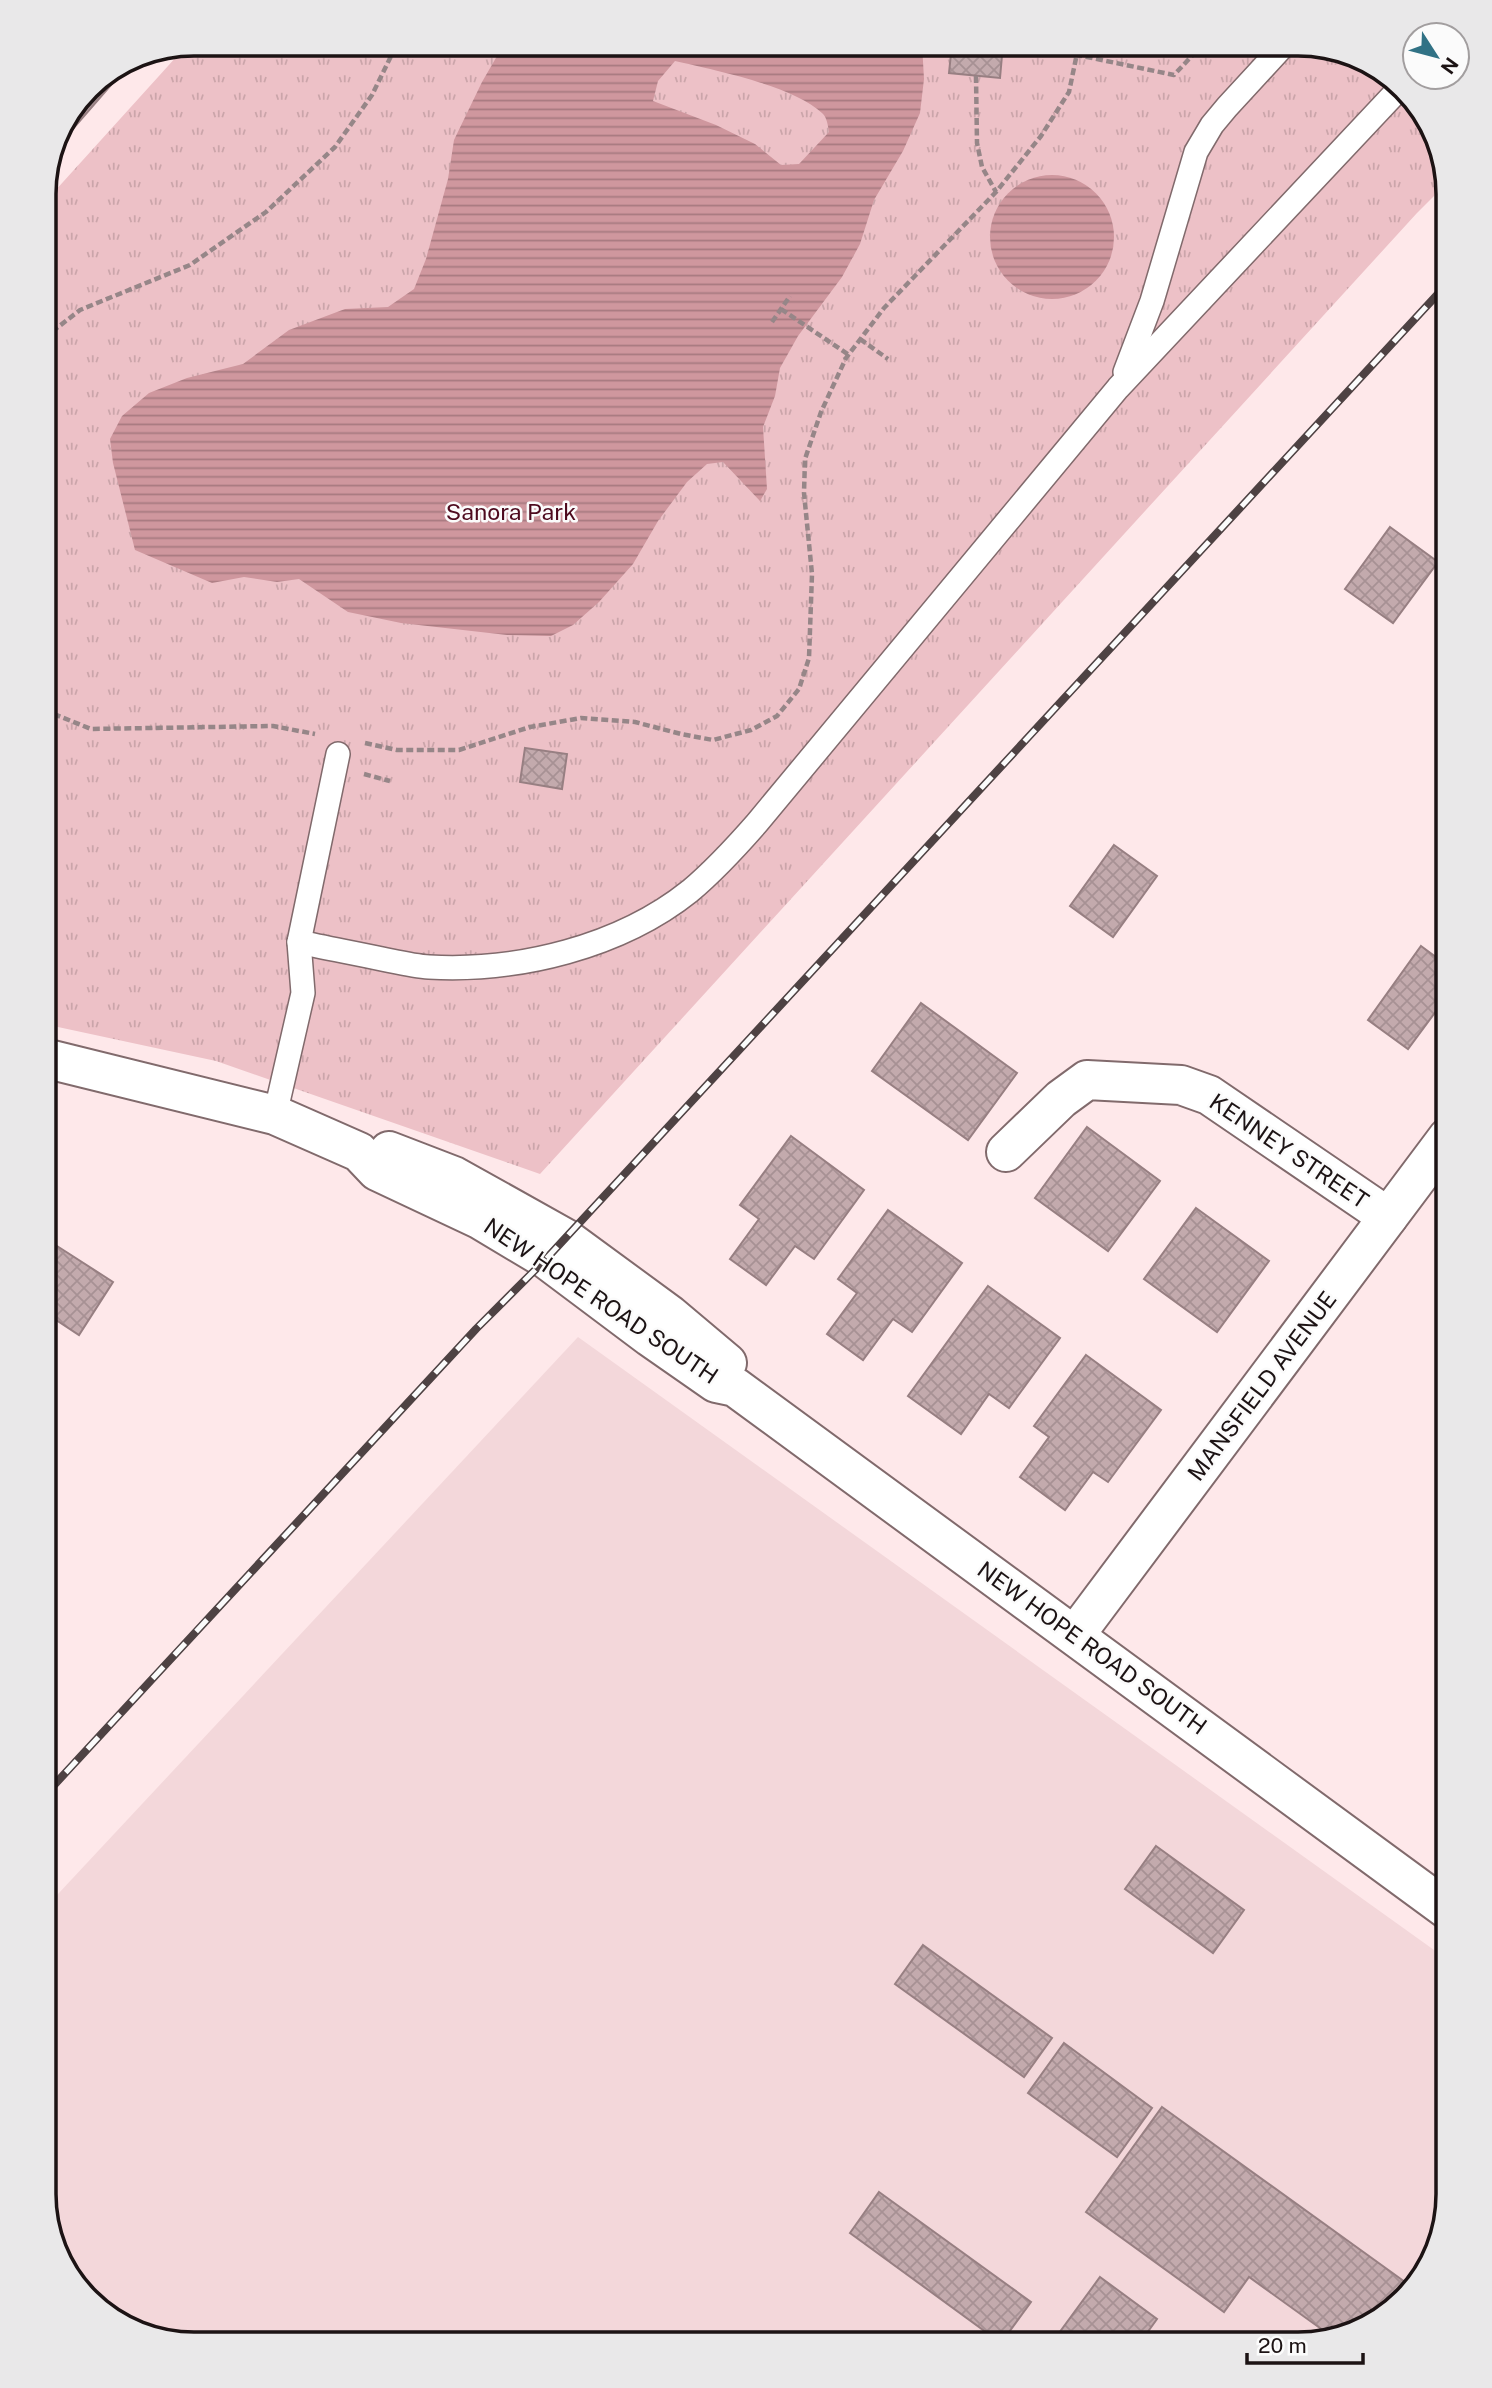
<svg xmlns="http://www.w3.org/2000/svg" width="1492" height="2388" font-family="'Public Sans',sans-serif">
  <defs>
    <pattern id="park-tufts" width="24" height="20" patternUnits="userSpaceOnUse" patternTransform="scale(1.75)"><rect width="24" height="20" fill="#edc1c7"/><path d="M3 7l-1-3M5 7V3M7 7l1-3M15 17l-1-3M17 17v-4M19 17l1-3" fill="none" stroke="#cba5aa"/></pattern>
    <pattern id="water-rules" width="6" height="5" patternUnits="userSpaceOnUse" patternTransform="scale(1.75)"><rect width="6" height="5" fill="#cf979e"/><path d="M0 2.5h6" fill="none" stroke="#a77a80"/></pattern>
    <pattern id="building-cross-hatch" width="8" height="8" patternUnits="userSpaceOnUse" patternTransform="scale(1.75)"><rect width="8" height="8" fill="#c3aaad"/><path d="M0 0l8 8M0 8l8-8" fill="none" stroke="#a79194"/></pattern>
  </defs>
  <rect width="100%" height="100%" fill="#fee8ea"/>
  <!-- built -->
  <polygon fill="#f3d7da" points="578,1337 1448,1960 1448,2194 1423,2277 1365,2329 1298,2344 185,2344 111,2319 59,2261 44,2194 44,1909"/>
  <!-- park -->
  <polygon fill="url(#park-tufts)" points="194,44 1308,44 1381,69 1433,127 1446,184 1417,213 540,1174 216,1061 44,1024 44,203 187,45"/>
  <!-- water -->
  <g fill="url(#water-rules)" fill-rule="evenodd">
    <path d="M504 44H922L924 79 920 113 903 151 874 200 860 244 842 277 798 336 780 368 775 396 763 427 767 489 760 501 723 462 707 464 687 482 658 521 633 564 599 602 573 625 551 636 507 635 401 623 348 612 299 579 277 582 244 577 212 583 135 550 113 463 110 439 122 416 149 393 187 378 243 364 289 330 345 309 388 307 414 289 426 259 448 179 454 140 482 82ZM675 61C714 70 794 86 822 113 827 117 828 126 829 132L799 164 781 165 755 144 716 125 653 101 658 81Z"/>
    <circle cx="1052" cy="237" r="62"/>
  </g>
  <!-- building -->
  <g fill="url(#building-cross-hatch)" stroke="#977f82" stroke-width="2">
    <polygon points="952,44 1003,44 1000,78 949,73"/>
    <polygon points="121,66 125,69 51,154 55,136 88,87"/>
    <polygon points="1390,527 1438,562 1393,623 1345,589"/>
    <polygon points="525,748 567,754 562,789 520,782"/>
    <polygon points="1114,845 1157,876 1113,937 1070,906"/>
    <polygon points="1421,946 1448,966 1448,995 1408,1049 1368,1020"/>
    <polygon points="921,1003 1017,1073 968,1140 872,1071"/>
    <polygon points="1087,1127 1160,1181 1108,1251 1035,1198"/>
    <polygon points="791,1136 864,1190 814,1259 795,1246 766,1285 730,1259 759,1219 740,1205"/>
    <polygon points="1196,1208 1269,1261 1217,1332 1144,1279"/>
    <polygon points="888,1210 962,1263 912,1332 893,1319 863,1360 827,1334 857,1293 838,1279"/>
    <polygon points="57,1246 113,1282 79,1335 44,1312 44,1265"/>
    <polygon points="988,1286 1060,1338 1009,1408 989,1394 961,1434 908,1396"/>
    <polygon points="1086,1355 1161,1410 1108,1482 1093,1472 1065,1510 1020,1477 1049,1437 1034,1426"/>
    <polygon points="1156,1846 1244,1910 1213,1953 1125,1889"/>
    <polygon points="923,1945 1052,2038 1024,2077 895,1984"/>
    <polygon points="1064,2043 1152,2108 1117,2157 1028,2093"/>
    <polygon points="1162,2107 1412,2287 1365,2329 1331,2336 1249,2277 1224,2312 1086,2212"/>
    <polygon points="879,2192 1031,2302 1001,2343 850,2233"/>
    <polygon points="1100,2277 1157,2319 1139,2344 1051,2344"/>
  </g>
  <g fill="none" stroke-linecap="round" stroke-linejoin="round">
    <defs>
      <g id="lane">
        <polyline points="1125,372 1152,301 1196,152 1212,125 1227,107 1285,44"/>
        <path d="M299 942C326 948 354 953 382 959 397 962 414 966 429 967 518 972 620 947 690 891 715 870 736 847 757 823L1118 388 1399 89"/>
        <polyline points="275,1115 303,993 299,942 338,754"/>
      </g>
      <g id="street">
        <polyline points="1006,1152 1061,1099 1087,1080 1181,1085 1209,1095 1388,1217"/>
        <polyline points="1075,1635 1448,1137"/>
      </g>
      <g id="secondary">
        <polyline points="44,1058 275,1115 359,1152 377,1171 479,1219 546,1259 650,1337 716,1383 735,1387 1448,1910"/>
        <polyline points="389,1151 454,1176 565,1238 670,1315 727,1363"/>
      </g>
    </defs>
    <!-- lane casing -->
    <use href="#lane" stroke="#816a6c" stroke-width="26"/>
    <!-- street casing -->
    <use href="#street" stroke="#816a6c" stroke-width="42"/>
    <!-- secondary casing -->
    <use href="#secondary" stroke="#816a6c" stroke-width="42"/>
    <!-- path -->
    <g stroke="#968688" stroke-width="4.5" stroke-dasharray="7 3.5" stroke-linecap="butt">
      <polyline points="1024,44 1174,75 1203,44"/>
      <polyline points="976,76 977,143 982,167 996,192"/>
      <polyline points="781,309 849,355"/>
      <polyline points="772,322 790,296"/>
      <polyline points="44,338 80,310 190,265 266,212 335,147 372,95 397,44"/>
      <polyline points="860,339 888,359"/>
      <polyline points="44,710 91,729 273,726 315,734"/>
      <polyline points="365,743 397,750 459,750 530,727 581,718 635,722 681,734 713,740 751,730 777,716 799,689 809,658 812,574 804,493 805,459 821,412 846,358 884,308 996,192 1041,136 1069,92 1079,44"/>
      <polyline points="364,774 390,781"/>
    </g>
    <!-- lane -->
    <use href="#lane" stroke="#fff" stroke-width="23"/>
    <!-- street -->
    <use href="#street" stroke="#fff" stroke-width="38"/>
    <!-- secondary -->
    <use href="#secondary" stroke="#fff" stroke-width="38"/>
    <defs>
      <polyline id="rail" points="44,1796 476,1329 546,1259 1448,283"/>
    </defs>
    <!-- rail casing -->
    <use href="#rail" stroke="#4e4243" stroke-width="8"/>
    <!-- rail -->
    <use href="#rail" stroke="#fbfbfb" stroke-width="5" stroke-dasharray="16" stroke-linecap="butt"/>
  </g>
  <g text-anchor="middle" stroke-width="5" stroke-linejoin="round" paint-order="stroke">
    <!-- park labels -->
    <g font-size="23" fill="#4e0a1e" stroke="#fbfbfb">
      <text x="511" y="520">Sanora Park</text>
    </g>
    <!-- street labels -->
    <g font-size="23" fill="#1c1314" stroke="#fbfbfb">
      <text transform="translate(1289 1151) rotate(34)" y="8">KENNEY STREET</text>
      <text transform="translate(601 1301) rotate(34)" y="8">NEW HOPE ROAD SOUTH</text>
      <text transform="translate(1262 1386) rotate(-53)" y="8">MANSFIELD AVENUE</text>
      <text transform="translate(1092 1648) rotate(36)" y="8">NEW HOPE ROAD SOUTH</text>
    </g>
  </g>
  <!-- crop -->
  <path d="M0 0H1492V2388H0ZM194 56H1298A138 138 0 0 1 1436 194V2194A138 138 0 0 1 1298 2332H194A138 138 0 0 1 56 2194V194A138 138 0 0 1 194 56Z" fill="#e9e8e9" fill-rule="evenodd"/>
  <path fill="none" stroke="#1c1314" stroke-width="3.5" d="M194 56H1298A138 138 0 0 1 1436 194V2194A138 138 0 0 1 1298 2332H194A138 138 0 0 1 56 2194V194A138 138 0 0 1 194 56Z"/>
  <!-- north arrow -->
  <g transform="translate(1436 56) rotate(126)"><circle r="33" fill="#fbfbfb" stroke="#a29e9f" stroke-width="2"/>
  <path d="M0-5L12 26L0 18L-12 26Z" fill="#317285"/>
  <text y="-10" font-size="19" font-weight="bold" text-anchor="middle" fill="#1c1314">N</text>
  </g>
  <!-- scale -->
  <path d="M1247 2353v10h116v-10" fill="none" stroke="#1c1314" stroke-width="3.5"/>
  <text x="1258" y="2353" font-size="21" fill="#1c1314" stroke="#fbfbfb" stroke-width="5" paint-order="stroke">20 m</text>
</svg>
